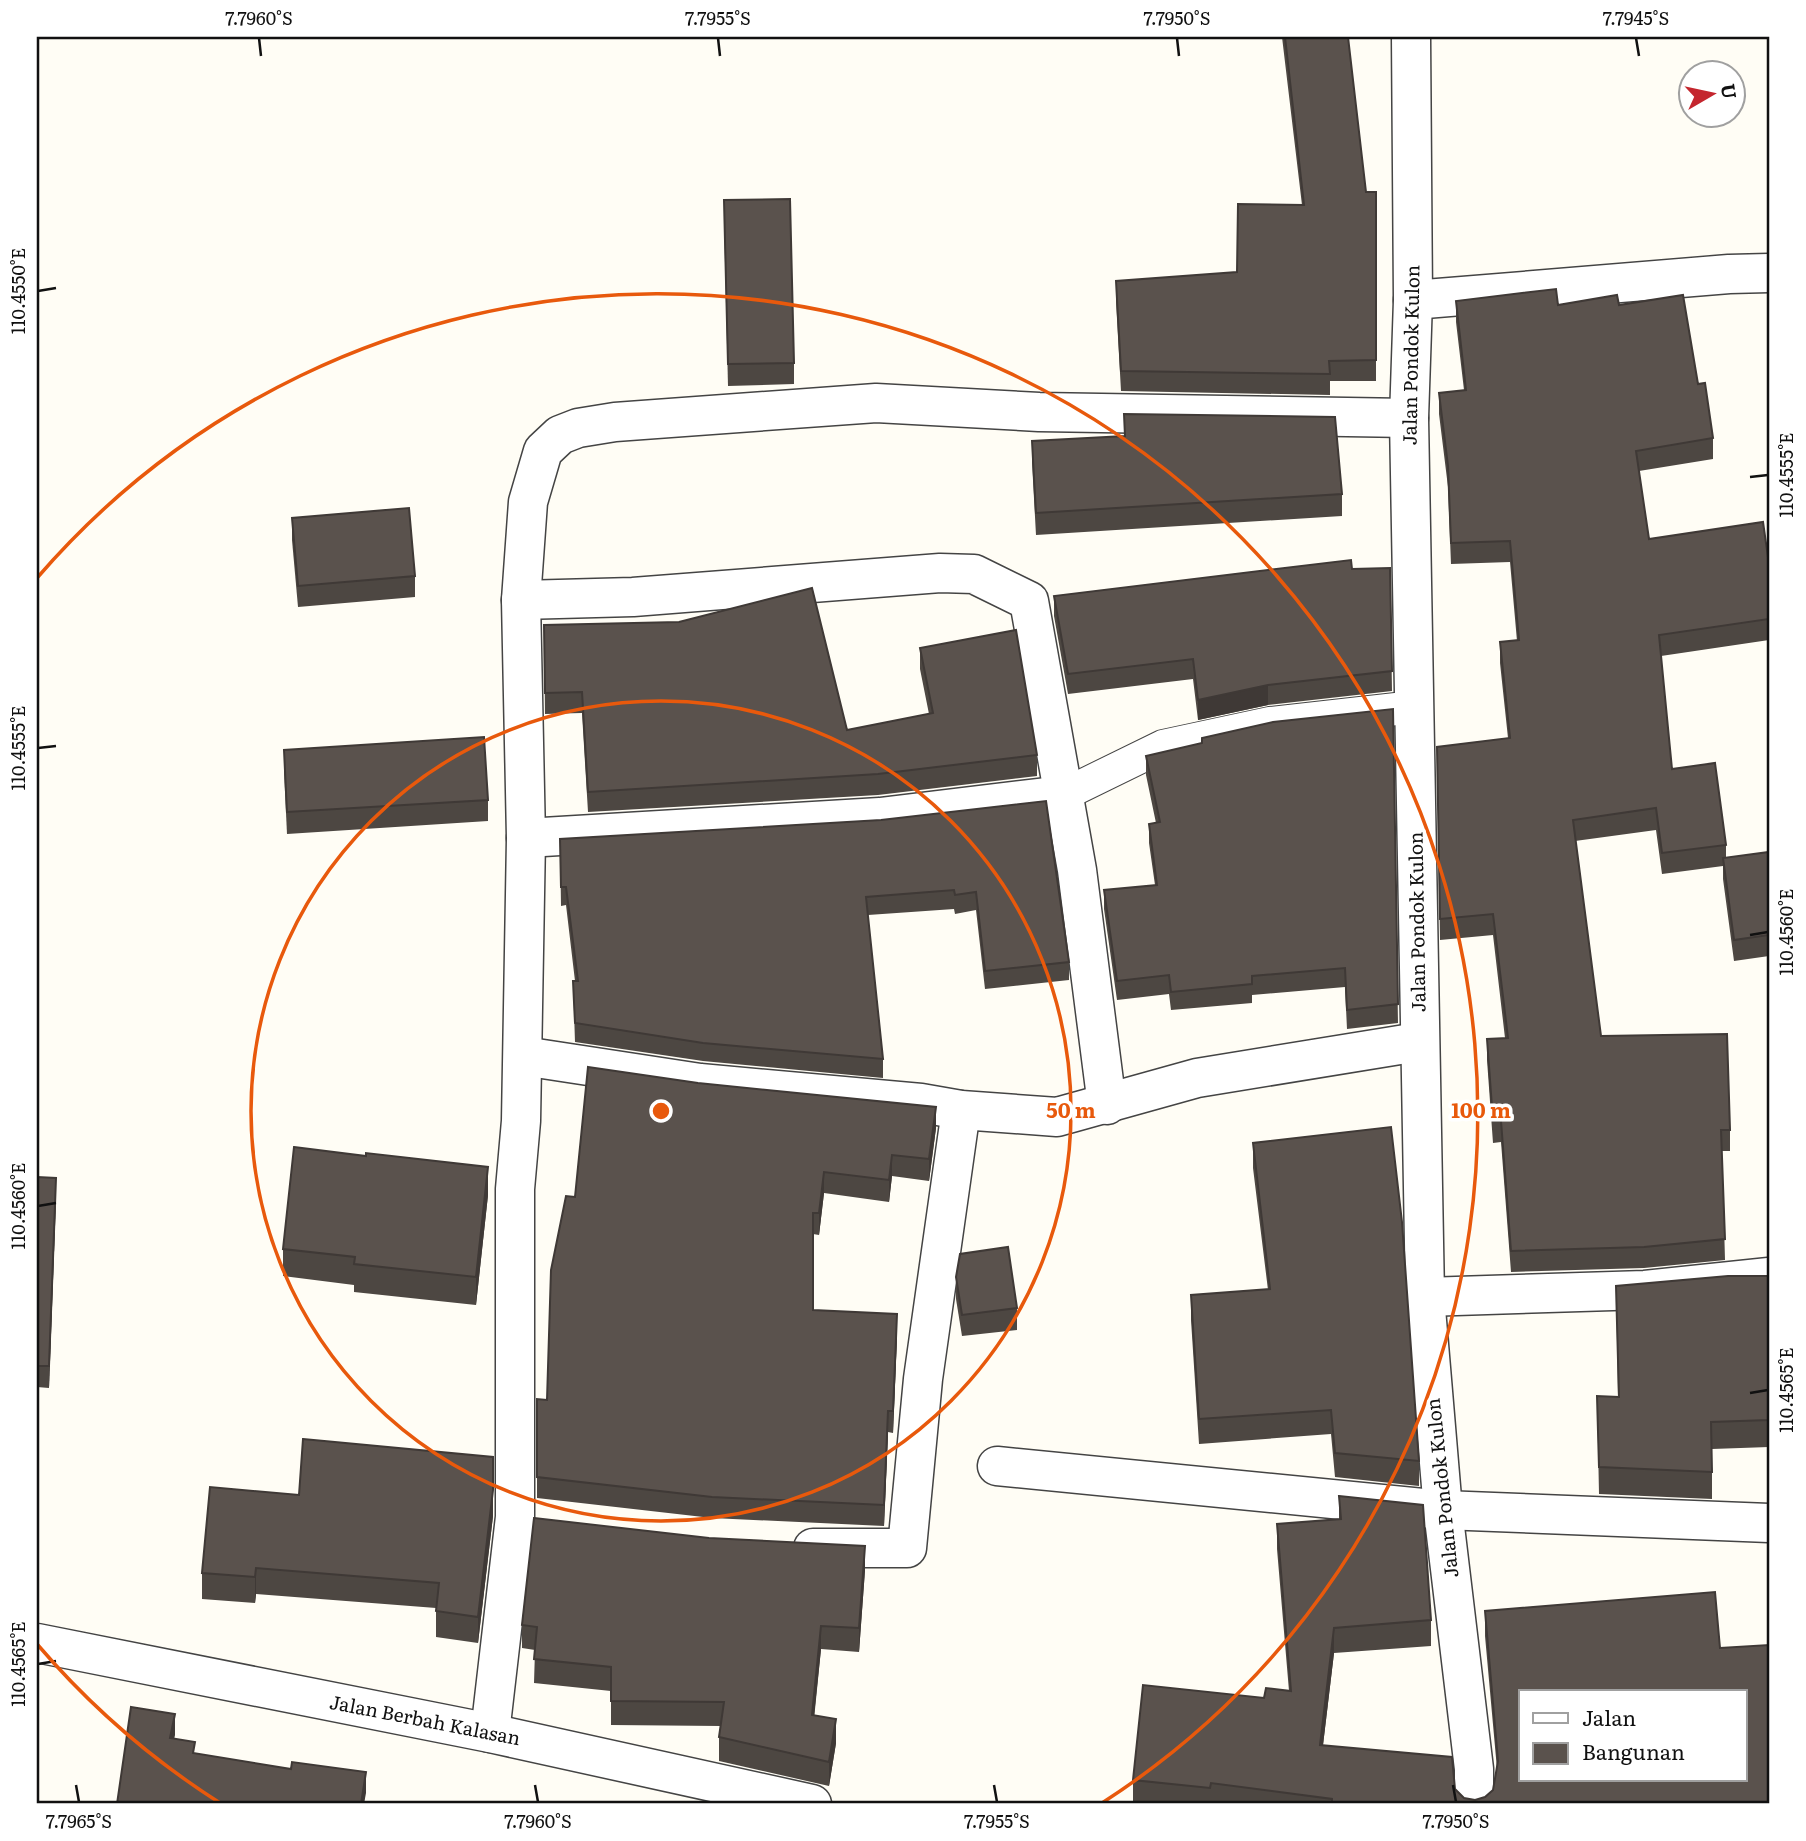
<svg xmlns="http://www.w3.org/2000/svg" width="1806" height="1841" font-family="Literata,serif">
  <rect width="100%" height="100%" fill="#fffdf5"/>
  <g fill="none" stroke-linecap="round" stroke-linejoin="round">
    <defs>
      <polyline id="service" points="1063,795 1163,746 1270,723 1414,707"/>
      <g id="minor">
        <polyline points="1411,37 1413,300 1409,418 1425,1297 1443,1510 1474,1769 1474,1804"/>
        <polyline points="1413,300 1729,274 1769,273"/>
        <polyline points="521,600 633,597 940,573 974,574 1029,601 1077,870 1107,1105"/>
        <polyline points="526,838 880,817 1063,795"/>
        <polyline points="523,1056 700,1083 921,1103 961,1110 1057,1117 1197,1078 1418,1042"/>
        <polyline points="1425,1297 1645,1290 1769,1277"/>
        <polyline points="997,1466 1443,1510 1769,1523"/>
        <polyline points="813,1548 907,1548 923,1379 961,1110"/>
        <polyline points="490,1733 515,1517 515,1189 521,1121 526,838 521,600 528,502 543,451 560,435 578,428 615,422 876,403 1039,412 1409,418"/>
      </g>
      <polyline id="tertiary" points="37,1643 490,1733 812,1804"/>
    </defs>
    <!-- service casing -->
    <use href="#service" stroke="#444" stroke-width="34"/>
    <!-- minor casing -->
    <use href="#minor" stroke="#444" stroke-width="41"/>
    <!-- tertiary casing -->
    <use href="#tertiary" stroke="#444" stroke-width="41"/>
    <!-- service -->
    <use href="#service" stroke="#fff" stroke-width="32"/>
    <!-- minor -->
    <use href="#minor" stroke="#fff" stroke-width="38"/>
    <!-- tertiary -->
    <use href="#tertiary" stroke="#fff" stroke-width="38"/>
  </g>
  <!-- wall -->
  <g fill="#4d4742">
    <polygon points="1282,37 1348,37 1366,192 1376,192 1376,381 1330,381 1330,395 1121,391 1116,301 1116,281 1237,272 1302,205"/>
    <polygon points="724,221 794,363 794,384 728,386"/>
    <polygon points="1456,301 1558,305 1619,305 1698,384 1713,438 1713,459 1639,471 1649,539 1769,564 1769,640 1661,656 1672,769 1726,845 1726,858 1769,852 1769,956 1734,961 1723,879 1723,866 1662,874 1656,830 1575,841 1601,1036 1730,1130 1730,1151 1722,1151 1725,1260 1644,1268 1511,1272 1501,1142 1493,1143 1487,1060 1487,1039 1505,1038 1493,935 1440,940 1437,747 1508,738 1500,663 1500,642 1517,641 1510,562 1451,564 1448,487 1439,414 1439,393 1464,390 1456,322"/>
    <polygon points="1124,414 1342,494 1342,516 1036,535 1032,462 1032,441 1124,436"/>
    <polygon points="292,518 415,576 415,597 298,607 292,540"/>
    <polygon points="1390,568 1392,691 1268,705 1198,720 1193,679 1068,694 1054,616 1054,596 1352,569"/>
    <polygon points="544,625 847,730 929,714 920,669 920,648 1037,755 1037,776 878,795 588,812 582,713 545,714"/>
    <polygon points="1393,709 1398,1023 1347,1029 1345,987 1252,995 1252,1003 1171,1010 1169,994 1117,1000 1104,909 1104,890 1155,885 1149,843 1149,824 1156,823 1146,775 1146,756"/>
    <polygon points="284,750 488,800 488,821 287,834 284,771"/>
    <polygon points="881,820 1069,962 1069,980 985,989 976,910 955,914 954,909 868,915 883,1059 883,1078 703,1061 575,1042 573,981 575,981 566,905 561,906 560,839"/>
    <polygon points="936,1128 929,1181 892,1176 889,1202 824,1193 819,1235 813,1234 813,1310 897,1336 893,1433 888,1432 884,1526 712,1518 537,1498 537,1399 547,1400 575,1197"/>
    <polygon points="1253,1143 1419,1461 1419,1486 1335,1477 1331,1434 1199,1444 1191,1320 1191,1295 1268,1290 1253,1168"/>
    <polygon points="37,1177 56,1199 49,1388 37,1387"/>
    <polygon points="488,1195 476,1305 354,1292 354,1285 283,1276 283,1249"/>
    <polygon points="1769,1276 1769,1447 1712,1449 1712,1499 1599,1494 1597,1396 1618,1397 1616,1286"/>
    <polygon points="956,1277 1017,1308 1017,1330 962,1336 956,1299"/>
    <polygon points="1339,1496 1431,1620 1431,1646 1334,1653 1323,1745 1455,1789 1464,1798 1475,1800 1485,1797 1493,1790 1497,1769 1485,1636 1485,1611 1720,1648 1769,1804 1133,1804 1133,1780 1264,1698 1289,1691 1277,1549 1277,1524 1339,1519"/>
    <polygon points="493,1516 478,1643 436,1637 436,1608 256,1594 255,1603 202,1599 202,1573"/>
    <polygon points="865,1570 859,1652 821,1649 814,1716 836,1743 829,1786 719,1761 719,1737 721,1726 611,1725 611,1691 534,1683 535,1650 522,1648 522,1625"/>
  </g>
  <!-- shaded-wall -->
  <g fill="#3f3936">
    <polygon points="1268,685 1268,705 1198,720 1198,700"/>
    <polygon points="936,1107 936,1128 929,1181 929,1159"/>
    <polygon points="892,1155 892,1176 889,1202 889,1180"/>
    <polygon points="488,1167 488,1195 476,1305 476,1277"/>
    <polygon points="824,1172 824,1193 819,1235 819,1213"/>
    <polygon points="56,1178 56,1199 49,1388 49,1366"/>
    <polygon points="897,1314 897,1336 893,1433 893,1411"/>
    <polygon points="888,1411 888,1432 884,1526 884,1505"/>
    <polygon points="493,1490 493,1516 478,1643 478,1617"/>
    <polygon points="865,1546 865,1570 859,1652 859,1628"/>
    <polygon points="256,1568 256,1594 255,1603 255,1577"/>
    <polygon points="821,1626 821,1649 812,1739 812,1715"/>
    <polygon points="1334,1628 1334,1653 1320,1770 1320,1745"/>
    <polygon points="175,1714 175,1735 170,1759 170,1738"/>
    <polygon points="836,1719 836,1743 829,1786 829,1762"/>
    <polygon points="366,1772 366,1793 364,1804 361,1804"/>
  </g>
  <!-- building -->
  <g fill="#5a524d" stroke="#3f3936" stroke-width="2" fill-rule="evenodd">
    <polygon points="1285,37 1348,37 1366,192 1376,192 1376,360 1329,361 1330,374 1121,371 1116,281 1237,272 1238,204 1304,205"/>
    <polygon points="790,199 794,363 728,364 724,200"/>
    <polygon points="1556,289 1558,305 1617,295 1619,305 1683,295 1698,384 1705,383 1713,438 1636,451 1649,539 1763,522 1769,564 1769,619 1659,635 1672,769 1715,763 1726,845 1662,853 1656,808 1573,820 1601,1036 1727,1034 1730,1130 1721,1130 1725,1239 1644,1247 1511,1251 1501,1121 1493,1121 1487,1039 1508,1038 1493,914 1440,919 1437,747 1510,738 1500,642 1519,640 1510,541 1451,543 1448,466 1439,393 1466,390 1456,301"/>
    <polygon points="1124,414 1335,417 1342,494 1036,513 1032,441 1125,436"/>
    <polygon points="409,508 415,576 298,586 292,518"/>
    <polygon points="1351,560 1352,569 1390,568 1392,671 1268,685 1198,700 1193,659 1068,674 1054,596"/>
    <polygon points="812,588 847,730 933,713 920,648 1016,630 1037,755 878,774 588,792 582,692 545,693 544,625 679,622"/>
    <polygon points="1393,709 1398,1004 1347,1010 1345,968 1252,976 1252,984 1171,992 1169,975 1117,981 1104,890 1157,885 1149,824 1160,822 1146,756 1202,743 1202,738 1273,722"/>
    <polygon points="484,737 488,800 287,812 284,750"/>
    <polygon points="1046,801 1069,962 985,971 976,892 955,895 954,890 866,897 883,1059 703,1043 575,1023 573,981 578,981 566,887 561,887 560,839 881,820"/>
    <polygon points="1769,852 1769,935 1734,940 1723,858"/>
    <polygon points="588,1067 698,1083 936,1107 929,1159 892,1155 889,1180 824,1172 819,1213 813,1213 813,1310 897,1314 893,1411 888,1411 884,1505 712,1497 537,1477 537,1399 547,1400 551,1270 566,1196 575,1197"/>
    <polygon points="1391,1127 1402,1222 1419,1461 1335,1453 1331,1410 1199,1419 1191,1295 1270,1289 1253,1143"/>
    <polygon points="294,1147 366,1156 366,1153 488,1167 476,1277 354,1264 355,1257 283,1249"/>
    <polygon points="37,1177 56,1178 49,1366 37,1366"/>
    <polygon points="1008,1247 1017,1308 962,1315 956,1277 960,1254"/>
    <polygon points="1728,1276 1769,1276 1769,1420 1711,1422 1712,1472 1599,1467 1597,1396 1619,1397 1616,1286"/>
    <polygon points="303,1439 493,1457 493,1490 478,1617 436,1611 439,1583 256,1568 255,1577 202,1573 210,1487 299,1495"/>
    <path d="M1339 1496 1423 1505 1431 1620 1334 1628 1320 1745 1452 1757 1455 1789 1464 1798 1475 1800 1485 1797 1493 1790 1498 1761 1485 1611 1715 1592 1720 1648 1769 1645V1804H1332V1799L1211 1783 1210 1788 1133 1780 1143 1685 1264 1698 1266 1688 1291 1691 1277 1524 1341 1519ZM1521 1692H1745V1780H1521Z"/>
    <polygon points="534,1518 709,1538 865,1546 859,1628 821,1626 812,1715 836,1719 829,1762 719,1737 724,1702 611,1701 611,1667 534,1659 537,1627 522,1625"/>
    <polygon points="131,1707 175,1714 170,1738 195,1742 193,1753 291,1769 292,1762 366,1772 361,1804 117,1804"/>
  </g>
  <!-- ticks -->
  <path fill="none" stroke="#111" stroke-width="2.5" d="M259 38 261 56M718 38 720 56M1177 38 1179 56M1636 38 1639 56M38 291 56 288M1750 477 1768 475M38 748 56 746M1750 935 1768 932M38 1206 56 1203M1750 1393 1768 1390M38 1664 56 1661M76 1785 79 1802M535 1785 538 1802M994 1785 997 1802M1453 1785 1456 1802"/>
  <!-- distance rings -->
  <g fill="none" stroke="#e8590c" stroke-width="3.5">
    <circle cx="661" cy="1111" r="410"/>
    <path d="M220 1803A820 820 0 0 1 37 1644M37 578A820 820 0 1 1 1102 1803"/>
  </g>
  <g text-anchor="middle" stroke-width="7" stroke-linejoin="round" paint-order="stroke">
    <!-- street labels -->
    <g font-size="19" fill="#111" stroke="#fff">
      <text transform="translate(1411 355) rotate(-89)" y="7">Jalan Pondok Kulon</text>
      <text transform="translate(1417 922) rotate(-91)" y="7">Jalan Pondok Kulon</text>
      <text transform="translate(1442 1488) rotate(-96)" y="7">Jalan Pondok Kulon</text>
      <text transform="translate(425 1720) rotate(11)" y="7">Jalan Berbah Kalasan</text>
    </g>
  </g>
  <circle cx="661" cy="1111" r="10" fill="#e8590c" stroke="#fff" stroke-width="3.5"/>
  <g font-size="21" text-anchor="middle" font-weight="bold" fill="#e8590c" stroke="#fff" stroke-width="7" stroke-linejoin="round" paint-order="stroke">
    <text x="1071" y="1118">50 m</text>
    <text x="1481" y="1118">100 m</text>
  </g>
  <!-- border -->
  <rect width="1806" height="1841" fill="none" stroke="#ffffff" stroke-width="77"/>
  <!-- legend -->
  <rect x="1519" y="1690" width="228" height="91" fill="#ffffff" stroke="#a0a0a0" stroke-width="2"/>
  <rect x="1533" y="1713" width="35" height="10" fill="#ffffff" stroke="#a0a0a0" stroke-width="2"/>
  <text x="1582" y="1726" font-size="21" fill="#111111">Jalan</text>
  <rect x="1533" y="1743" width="35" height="21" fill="#5a524d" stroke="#a0a0a0" stroke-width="2"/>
  <text x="1582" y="1760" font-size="21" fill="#111111">Bangunan</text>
  <!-- north arrow -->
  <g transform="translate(1712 94) rotate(81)"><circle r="33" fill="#ffffff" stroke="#a0a0a0" stroke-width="2"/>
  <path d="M0-5L12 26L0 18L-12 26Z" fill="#c4262e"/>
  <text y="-10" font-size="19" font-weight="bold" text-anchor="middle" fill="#111111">U</text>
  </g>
  <rect x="38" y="38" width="1730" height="1764" fill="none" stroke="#111" stroke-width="2.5"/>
  <g font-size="18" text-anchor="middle" fill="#111">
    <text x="259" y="25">7.7960°S</text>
    <text x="718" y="25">7.7955°S</text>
    <text x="1177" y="25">7.7950°S</text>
    <text x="1636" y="25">7.7945°S</text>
    <text transform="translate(19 291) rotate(-90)" y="6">110.4550°E</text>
    <text transform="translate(1787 475) rotate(-90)" y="6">110.4555°E</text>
    <text transform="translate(19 748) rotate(-90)" y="6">110.4555°E</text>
    <text transform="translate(1787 932) rotate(-90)" y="6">110.4560°E</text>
    <text transform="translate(19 1206) rotate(-90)" y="6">110.4560°E</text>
    <text transform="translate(1787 1390) rotate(-90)" y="6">110.4565°E</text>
    <text transform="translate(19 1664) rotate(-90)" y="6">110.4565°E</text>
    <text x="79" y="1828">7.7965°S</text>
    <text x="538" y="1828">7.7960°S</text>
    <text x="997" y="1828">7.7955°S</text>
    <text x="1456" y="1828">7.7950°S</text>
  </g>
</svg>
